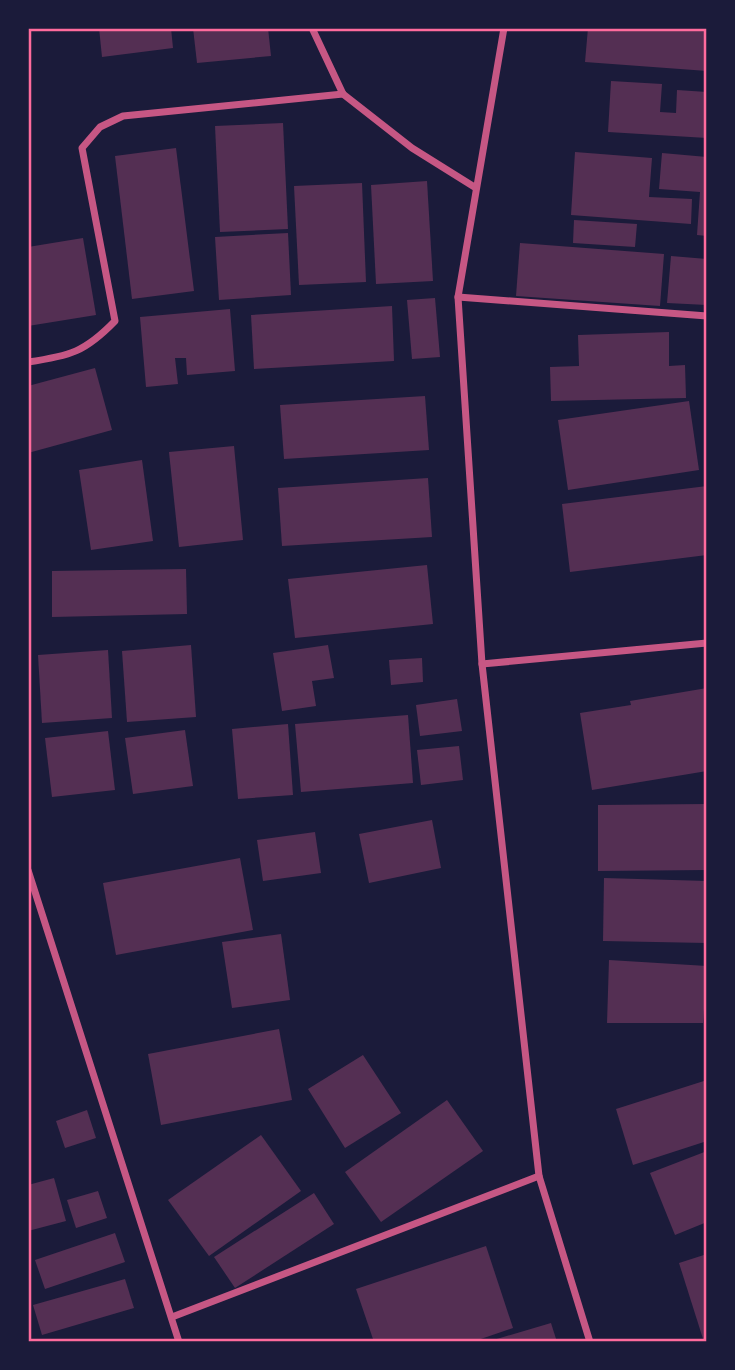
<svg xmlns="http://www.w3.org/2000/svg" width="735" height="1370" font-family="'DM Sans',sans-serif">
  <rect width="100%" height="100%" fill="#1b1b3a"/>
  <!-- building -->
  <g fill="#542f53">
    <polygon points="99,28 171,28 173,48 102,57"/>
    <polygon points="193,28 268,28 271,56 197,63"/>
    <polygon points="588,28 707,28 707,71 585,62"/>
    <polygon points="611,81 662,84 660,112 676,113 677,90 707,92 707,138 608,132"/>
    <polygon points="283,123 288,229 220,232 215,126"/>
    <polygon points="176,148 194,291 132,299 115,156"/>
    <polygon points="575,152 652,158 649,197 692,199 691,224 571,215"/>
    <polygon points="662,153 707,157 707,236 697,235 700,192 659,189"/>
    <polygon points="427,181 433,281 376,284 371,185"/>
    <polygon points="362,183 366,282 299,285 294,186"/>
    <polygon points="574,220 637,224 635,247 573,243"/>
    <polygon points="288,233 291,295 219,300 215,237"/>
    <polygon points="83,238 96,315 28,326 28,247"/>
    <polygon points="520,243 664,254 660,306 516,296"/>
    <polygon points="671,256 707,259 707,305 667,303"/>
    <polygon points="435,298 440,357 412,359 407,300"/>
    <polygon points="392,306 394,361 254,369 251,315"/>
    <polygon points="230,309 235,371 187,375 186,358 175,358 178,384 146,387 140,317"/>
    <polygon points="669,332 669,366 685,365 686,398 551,401 550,367 579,366 578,335"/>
    <polygon points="95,368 112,430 28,453 28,386"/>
    <polygon points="425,396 429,450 284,459 280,405"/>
    <polygon points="689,401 699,470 568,490 558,420"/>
    <polygon points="234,446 243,540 179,547 169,452"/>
    <polygon points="142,460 153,541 91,550 79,470"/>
    <polygon points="428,478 432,537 282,546 278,488"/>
    <polygon points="707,486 707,555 570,572 562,504"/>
    <polygon points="427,565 433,624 295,638 288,579"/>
    <polygon points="186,569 187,614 52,617 52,571"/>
    <polygon points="191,645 196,717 127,722 122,651"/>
    <polygon points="328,645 334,678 312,681 316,706 282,711 273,653"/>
    <polygon points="108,650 112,718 42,723 38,655"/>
    <polygon points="422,658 423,682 391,685 389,660"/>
    <polygon points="707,688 707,771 592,790 580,713 631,705 630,701"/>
    <polygon points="457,699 462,731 420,736 416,705"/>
    <polygon points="408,715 413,783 301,792 295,724"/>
    <polygon points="288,724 293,795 238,799 232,729"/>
    <polygon points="185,730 193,786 133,794 125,738"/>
    <polygon points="108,731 115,790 52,797 45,738"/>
    <polygon points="459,746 463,780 421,785 417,750"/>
    <polygon points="707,804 707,870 598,871 598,805"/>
    <polygon points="432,820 441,868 369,883 359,834"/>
    <polygon points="315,832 321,873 263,881 257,840"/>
    <polygon points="240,858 253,930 116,955 103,883"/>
    <polygon points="604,878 707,881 707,943 603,941"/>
    <polygon points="281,934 290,1000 232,1008 222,942"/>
    <polygon points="609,960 707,966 703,1023 607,1023"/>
    <polygon points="279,1029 292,1100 161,1125 148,1054"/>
    <polygon points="363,1055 401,1113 345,1148 308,1089"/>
    <polygon points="707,1080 707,1141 633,1165 616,1109"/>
    <polygon points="447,1100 483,1151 381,1222 345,1172"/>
    <polygon points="87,1110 96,1138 65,1148 56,1121"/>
    <polygon points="261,1135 301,1191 209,1256 168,1200"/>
    <polygon points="707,1151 707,1222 675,1235 650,1173"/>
    <polygon points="54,1178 66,1221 28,1231 28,1185"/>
    <polygon points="98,1191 107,1218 76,1228 67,1200"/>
    <polygon points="314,1193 334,1224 235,1288 214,1257"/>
    <polygon points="115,1233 125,1262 45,1289 35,1260"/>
    <polygon points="486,1246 513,1328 472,1342 374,1342 356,1289"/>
    <polygon points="707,1254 707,1342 704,1342 679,1263"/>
    <polygon points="125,1279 134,1308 42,1335 33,1305"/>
    <polygon points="551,1323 557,1342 490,1342 490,1341"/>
  </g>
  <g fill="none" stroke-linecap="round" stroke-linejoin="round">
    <!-- minor -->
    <g stroke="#c65784" stroke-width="7">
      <polyline points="312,28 343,94 412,148 476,188"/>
      <polyline points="504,28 458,297 482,664 539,1176 590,1342"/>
      <polyline points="458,297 707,316"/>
      <path d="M28 362C70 356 85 352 115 321L82 148 100 127 123 116 343 94"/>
      <polyline points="482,664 707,643"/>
      <polyline points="28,870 179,1342"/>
      <polyline points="172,1317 539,1176"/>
    </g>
  </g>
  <!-- border -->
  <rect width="735" height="1370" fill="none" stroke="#1b1b3a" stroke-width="60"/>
  <rect x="30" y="30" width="675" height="1310" fill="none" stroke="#ff6b9d" stroke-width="2.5"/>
</svg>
